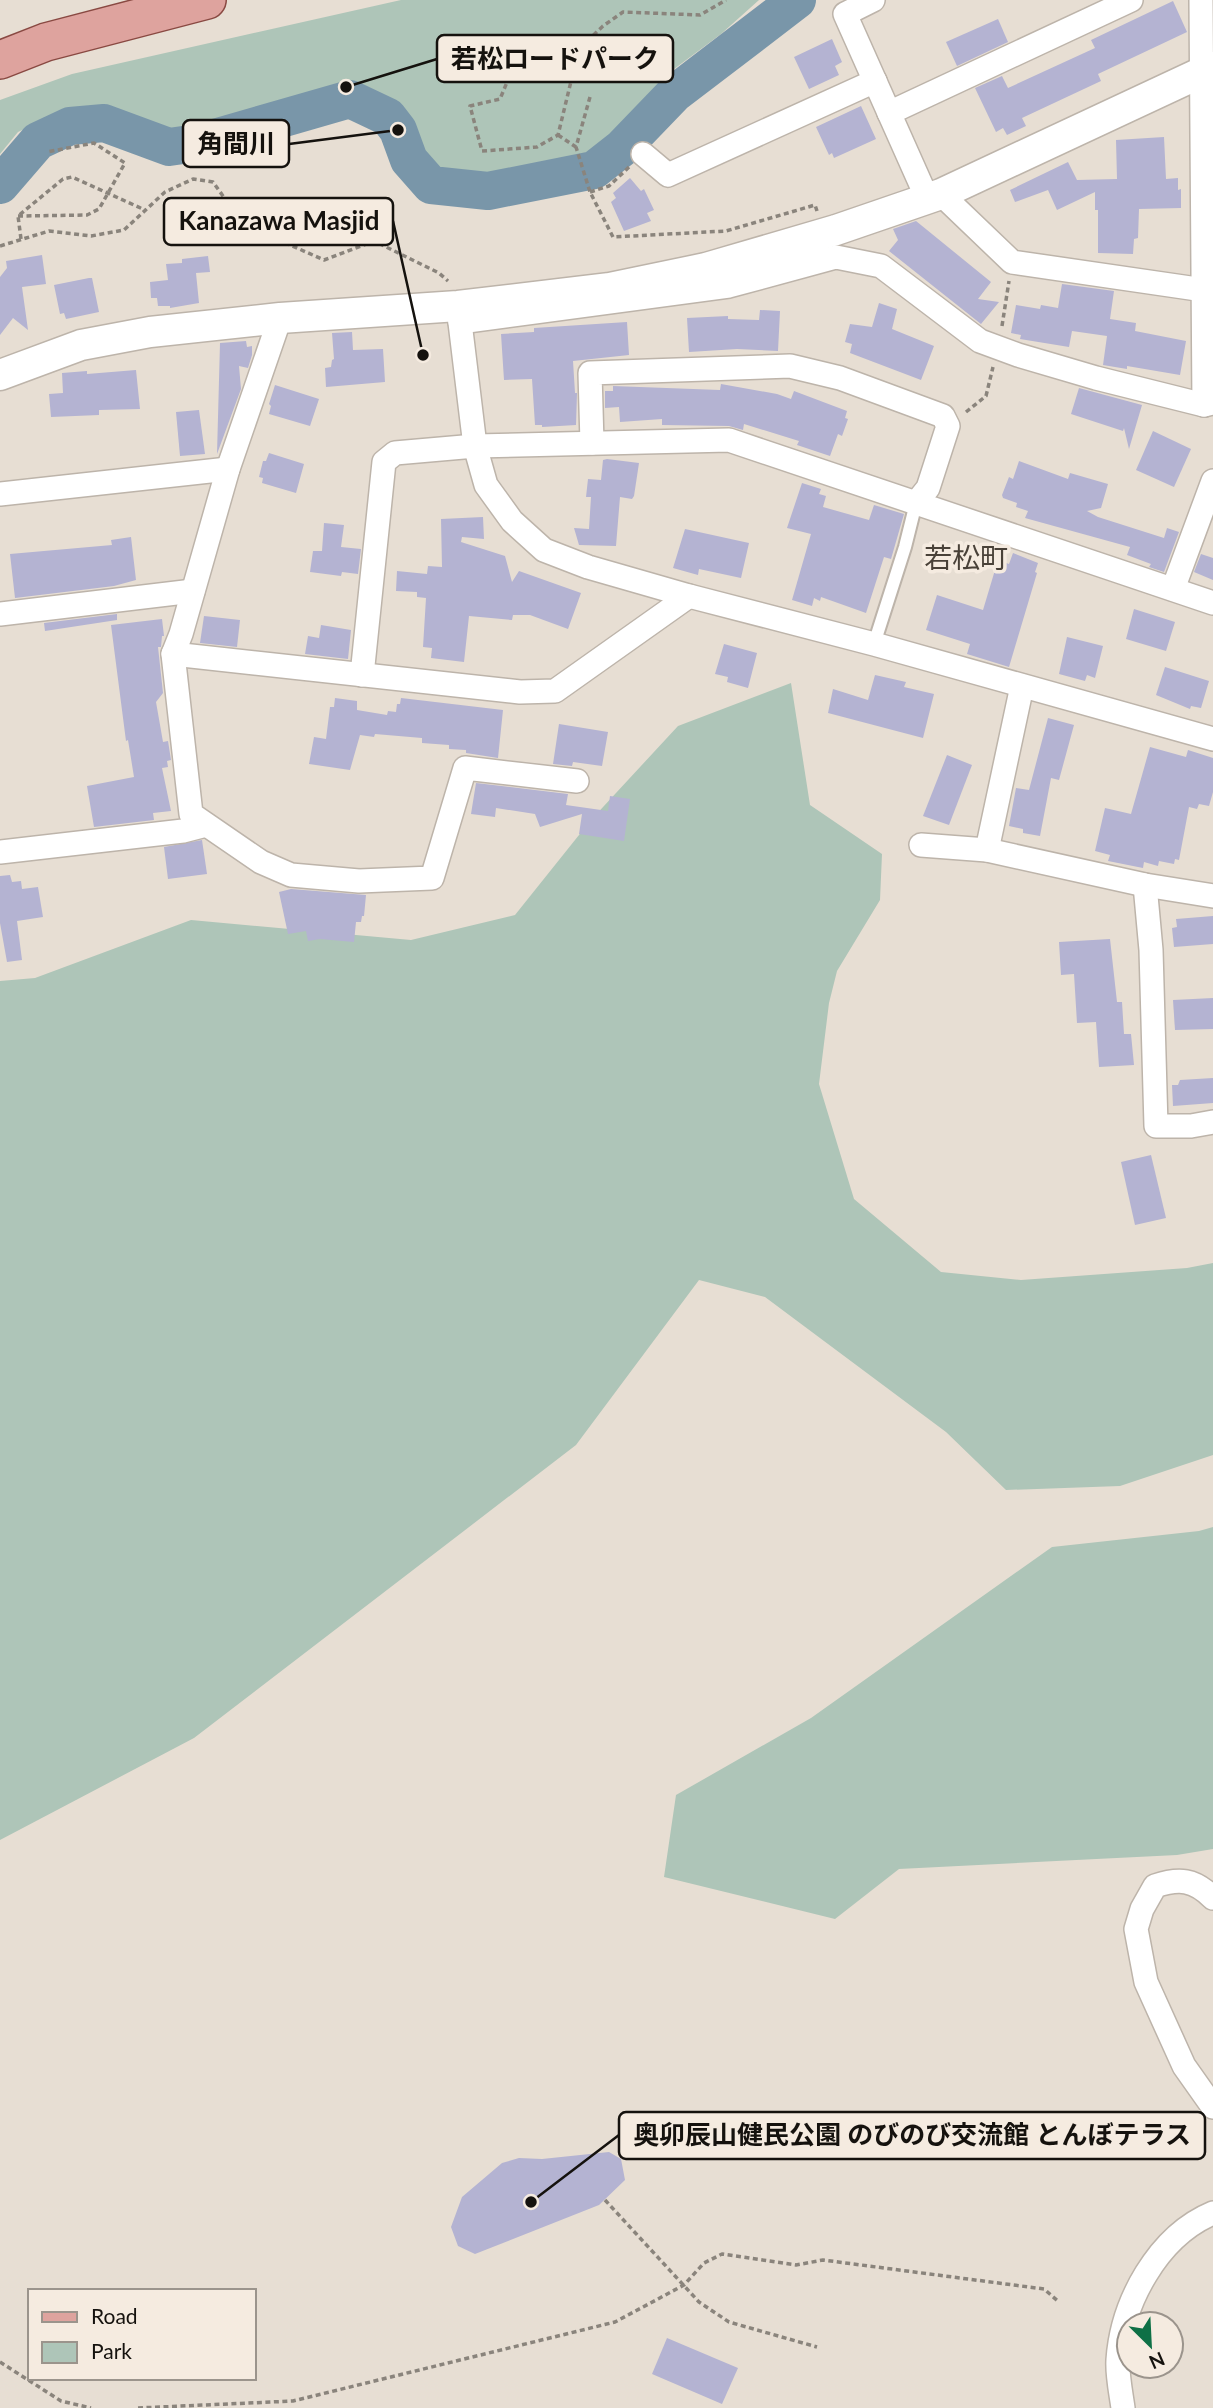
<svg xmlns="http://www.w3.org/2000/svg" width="1213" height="2408" font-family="Lato,'Noto Sans JP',sans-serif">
  <rect width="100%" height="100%" fill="#e7ded3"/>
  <!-- green -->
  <g fill="#aec5b8">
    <polygon points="401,0 759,0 721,34 666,75 641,104 622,148 594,170 488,191 431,185 409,160 398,130 388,117 350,99 175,130 97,106 60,112 18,132 0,154 0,100 72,74"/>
    <polygon points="791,683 810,805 882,854 880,900 837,971 829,1003 819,1084 854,1199 941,1272 1021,1280 1187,1268 1213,1263 1213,1455 1120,1486 1006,1490 946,1432 765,1297 699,1280 576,1445 194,1738 0,1840 0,981 35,978 191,920 411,940 515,915 591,820 678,726"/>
    <polygon points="1213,1527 1213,1849 1177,1855 899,1869 835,1919 664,1877 676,1795 811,1718 1052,1547 1199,1531"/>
  </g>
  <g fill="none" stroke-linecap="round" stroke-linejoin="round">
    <!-- river -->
    <polyline stroke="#7996a9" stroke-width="38" points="0,185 38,141 70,126 104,123 169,147 197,143 350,99 388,117 398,130 409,160 431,185 488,191 594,170 622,148 674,94 797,0"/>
  </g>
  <!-- building -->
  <g fill="#b4b3d2">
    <polygon points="1173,1 1187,32 1098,74 1101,81 1022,118 1026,126 1007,135 1003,128 996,132 975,88 1002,76 1008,88 1095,48 1091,40"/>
    <polygon points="998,19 1008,42 957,66 946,42"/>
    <polygon points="832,39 842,62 835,66 839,75 809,89 794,57"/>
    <polygon points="861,106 876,139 834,158 832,153 829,155 816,127"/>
    <polygon points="1164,137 1166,179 1178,178 1178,190 1181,189 1181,208 1139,209 1138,238 1134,239 1133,254 1098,253 1098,210 1095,210 1095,192 1057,210 1048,190 1015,202 1010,190 1068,162 1077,180 1117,179 1116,140"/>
    <polygon points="630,178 641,191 644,189 654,210 647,213 651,221 624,231 611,202 616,198 613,193"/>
    <polygon points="916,221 991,282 978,299 999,302 981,324 889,251 898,240 893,229"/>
    <polygon points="42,255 46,284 22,287 28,330 13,318 0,335 0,277 7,268 6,261"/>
    <polygon points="208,256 210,272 196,273 199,303 170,308 170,306 158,306 157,298 151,298 150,282 168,280 166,264 182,263 182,259"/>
    <polygon points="89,278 92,278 99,312 66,319 64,313 60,314 54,285"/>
    <polygon points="1062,284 1114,291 1110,319 1136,323 1135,331 1186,341 1180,375 1127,366 1127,369 1103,365 1107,336 1072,331 1069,347 1020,339 1021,335 1011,333 1016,305 1040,309 1041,305 1058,308"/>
    <polygon points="879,303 897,309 892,329 934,346 921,380 850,353 852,344 845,342 850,324 872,327"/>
    <polygon points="760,310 780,311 778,351 737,349 689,352 687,318 728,316 728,319 759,320"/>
    <polygon points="627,322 629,355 573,361 575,393 577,393 576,425 542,427 542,425 535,425 532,379 504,380 501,334 534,332 534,328"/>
    <polygon points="352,332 353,350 383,349 385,382 326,387 325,368 331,367 332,360 334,359 332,333"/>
    <polygon points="246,341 247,347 252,346 252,355 248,368 239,366 241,389 217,454 220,343"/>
    <polygon points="136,370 140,409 99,410 99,415 51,417 49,394 63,393 62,373 87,371 87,374"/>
    <polygon points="721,384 777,394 791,399 794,391 847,411 845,418 848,419 842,436 838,434 830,456 797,445 799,441 744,424 743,430 729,426 662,425 662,419 620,422 619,407 605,408 605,391 613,391 613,386 720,390"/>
    <polygon points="275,385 319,399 310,426 269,414 271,406 269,404"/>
    <polygon points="1079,388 1142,405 1129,449 1124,428 1123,431 1071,414"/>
    <polygon points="199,410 205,454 180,456 176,412"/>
    <polygon points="1153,431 1191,449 1174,487 1136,470"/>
    <polygon points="269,453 304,464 296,493 262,483 263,478 259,477 263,461 266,461"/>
    <polygon points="607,459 639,463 634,496 632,499 620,497 616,546 579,545 574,528 589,529 591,497 586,497 588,479 601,480 603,460"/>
    <polygon points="1019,461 1068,479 1070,473 1108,484 1101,508 1087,511 1098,517 1164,538 1167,528 1179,532 1164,572 1149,567 1151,564 1127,555 1130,547 1025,518 1028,511 1016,507 1017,503 1003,498 1002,495 1009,477 1013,479"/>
    <polygon points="802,483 821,489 819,494 826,496 823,507 869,520 874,505 904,514 891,559 884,557 866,613 821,597 820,601 814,598 812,606 792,600 811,534 787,528"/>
    <polygon points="483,517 484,539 462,537 461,542 505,556 512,582 519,571 581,593 568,629 530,615 513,615 512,620 469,616 464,662 431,658 432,648 423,647 426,598 417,597 417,592 396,591 397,571 427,574 428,566 442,567 441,519"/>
    <polygon points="324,523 344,525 341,547 361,549 358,574 342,572 341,576 310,572 313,551 322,551"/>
    <polygon points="685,529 749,543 741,578 699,569 698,575 673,568"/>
    <polygon points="131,537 136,580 114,586 15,598 10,554 112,545 111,540"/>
    <polygon points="1013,553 1038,563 1035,572 1037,573 1009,667 967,654 970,644 926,630 937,595 983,610 998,560 1009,564"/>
    <polygon points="1201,554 1213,558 1213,580 1194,572"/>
    <polygon points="1134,609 1175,622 1166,651 1126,639"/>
    <polygon points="117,614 117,620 45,631 44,623"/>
    <polygon points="204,616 240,620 237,647 200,643"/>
    <polygon points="162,619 164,636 162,636 161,647 158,647 163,693 156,702 163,742 168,741 171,760 167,761 168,767 162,768 171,811 153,813 154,820 94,827 87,786 134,777 128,740 126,741 111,625"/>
    <polygon points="321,625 351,630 348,659 305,654 308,636 319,638"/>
    <polygon points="1067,637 1103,646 1095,678 1087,675 1085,681 1059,674"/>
    <polygon points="724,644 757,653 748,688 727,682 728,677 715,674"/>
    <polygon points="1165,667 1209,681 1201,708 1191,706 1190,709 1156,695"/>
    <polygon points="875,675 906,682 904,687 934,694 923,738 828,713 833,689 868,700"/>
    <polygon points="335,698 357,701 357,710 387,715 388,711 396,712 397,704 400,704 401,698 503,710 498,758 466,753 466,750 449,749 449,745 422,743 422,738 375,734 374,737 360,735 350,770 309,764 314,737 326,739 330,707 334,707"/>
    <polygon points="1048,718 1074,725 1059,780 1051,778 1040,836 1023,833 1023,829 1009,826 1016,788 1029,790"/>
    <polygon points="559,724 608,732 602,766 573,762 572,766 553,764"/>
    <polygon points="1150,747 1186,757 1188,750 1213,758 1213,792 1209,806 1199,804 1197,809 1189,807 1179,860 1175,859 1174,864 1159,861 1158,866 1144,862 1143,868 1108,861 1110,855 1095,851 1105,808 1131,814"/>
    <polygon points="947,755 972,765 949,825 923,816"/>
    <polygon points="476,783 568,794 566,805 608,811 610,796 630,799 624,841 579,834 582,814 540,827 535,814 496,808 495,817 471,814"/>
    <polygon points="202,840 207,874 168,879 164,847"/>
    <polygon points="10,875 12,882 21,881 22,889 38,887 43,917 17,921 22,960 7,962 0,923 0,876"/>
    <polygon points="291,889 366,895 364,916 362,916 361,922 356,922 354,942 320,939 308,941 306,931 288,934 279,892"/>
    <polygon points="1213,916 1213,944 1174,947 1172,928 1177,927 1176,919"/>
    <polygon points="1110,939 1117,1002 1122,1002 1124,1034 1131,1034 1134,1065 1099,1067 1096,1022 1077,1023 1074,974 1061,975 1059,942"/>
    <polygon points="1213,998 1213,1029 1175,1030 1173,1000"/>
    <polygon points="1213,1078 1213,1103 1173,1106 1172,1085 1178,1085 1180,1080"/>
    <polygon points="1151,1155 1166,1218 1135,1225 1121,1162"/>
    <polygon points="609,2152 621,2159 625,2180 599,2205 475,2254 458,2246 451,2227 462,2197 502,2163 519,2158 542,2159"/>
    <polygon points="667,2338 738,2368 722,2404 652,2374"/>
  </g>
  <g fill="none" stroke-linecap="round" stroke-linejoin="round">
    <defs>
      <polyline id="service" points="874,644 905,547 916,503"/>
      <g id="minor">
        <polyline points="873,0 845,14 927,198"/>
        <polyline points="1201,0 1204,405"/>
        <polyline points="889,113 1131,0"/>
        <polyline points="643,154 668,175 875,81"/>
        <polyline points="941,194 1012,262 1204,290 1213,290"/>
        <polyline points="458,306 475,446 486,485 512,521 544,550 588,567 689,596 874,644 1213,739"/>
        <polyline points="280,318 228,469 181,634 173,654 191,814 261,862 291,875 359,881 432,878 465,768 577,781"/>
        <polyline points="460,322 729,286 836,257 881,266 980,341 1018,355 1096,378 1204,405 1213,403"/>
        <polyline points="592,443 590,373 790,366 840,378 943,416 948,426 928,488 916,503"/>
        <polyline points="0,494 228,469"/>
        <polyline points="1173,589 1213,481"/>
        <polyline points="0,614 193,591"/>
        <polyline points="173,654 520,692 555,691 689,596"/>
        <polyline points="362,675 384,462 395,453 475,446 729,440 1213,603"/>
        <polyline points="921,845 987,850 1145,885 1213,896"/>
        <polyline points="987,850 1022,686"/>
        <polyline points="0,852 183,831 206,825"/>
        <polyline points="1145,885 1151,950 1156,1126 1191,1126 1213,1122"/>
        <path d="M1213 1898C1194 1879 1179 1878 1155 1886L1142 1909 1136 1929 1146 1982 1184 2066 1213 2107"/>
        <path d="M1123 2408C1121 2393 1117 2375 1118 2360 1122 2302 1158 2236 1213 2213"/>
      </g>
      <polyline id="tertiary" points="0,375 81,345 150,332 280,318 458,306 610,288 706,268 836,230 941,194 1213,67"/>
      <polyline id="primary" points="0,60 46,42 207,0"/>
    </defs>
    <!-- service casing -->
    <use href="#service" stroke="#bdb4aa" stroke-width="16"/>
    <!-- minor casing -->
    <use href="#minor" stroke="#bdb4aa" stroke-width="26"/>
    <!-- tertiary casing -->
    <use href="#tertiary" stroke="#bdb4aa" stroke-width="33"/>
    <!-- primary casing -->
    <use href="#primary" stroke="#894942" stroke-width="40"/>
    <!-- path -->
    <g stroke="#8a847c" stroke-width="3.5" stroke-dasharray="5 3.5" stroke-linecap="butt">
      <polyline points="592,74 574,69 523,44 500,99 470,106 482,151 537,147 558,135 574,69 583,45 603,26 623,12 700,15 726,0"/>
      <polyline points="590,97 576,147 590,192 613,237 726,231 815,205 817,211"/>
      <polyline points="558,135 576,147"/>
      <polyline points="590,192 609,186 629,167"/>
      <polyline points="18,216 87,215 99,209 125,163 94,143 47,152"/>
      <polyline points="21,239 18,216 63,179 72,177 145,210"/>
      <polyline points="0,246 49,231 91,236 124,230 165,192 193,179 213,182 243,224 324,260 374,241 439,273 448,281"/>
      <polyline points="1002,326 1009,281"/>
      <polyline points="966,412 986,396 993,367"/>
      <polyline points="605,2200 699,2302 729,2322 817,2347"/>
      <polyline points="0,2362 61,2401 91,2408"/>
      <polyline points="138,2408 293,2401 615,2322 684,2285 704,2263 722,2254 796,2265 823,2260 1044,2289 1059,2302"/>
    </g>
    <!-- service -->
    <use href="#service" stroke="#fff" stroke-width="12"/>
    <!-- minor -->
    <use href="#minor" stroke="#fff" stroke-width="23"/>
    <!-- tertiary -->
    <use href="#tertiary" stroke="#fff" stroke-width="30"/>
    <!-- primary -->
    <use href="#primary" stroke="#dea39e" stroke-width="37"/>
  </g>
  <g text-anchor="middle" stroke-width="7" stroke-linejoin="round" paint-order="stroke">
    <!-- quarter labels -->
    <g font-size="28" fill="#494138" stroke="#f5ebe0">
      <text x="966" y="568">若松町</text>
    </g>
  </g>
  <!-- callouts -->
  <path fill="none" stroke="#15120e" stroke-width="2.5" d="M346 87L437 59M398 130L289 144M423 355L393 221M531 2202L619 2135"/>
  <g fill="#15120e" stroke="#f5ebe0" stroke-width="2.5">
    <circle cx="346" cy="87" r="7"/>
    <circle cx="398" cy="130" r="7"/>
    <circle cx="423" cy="355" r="7"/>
    <circle cx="531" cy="2202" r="7"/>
  </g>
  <g fill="#f5ebe0" stroke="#15120e" stroke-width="2.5">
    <rect x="437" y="35" width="236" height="47" rx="7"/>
    <rect x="183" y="120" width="106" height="47" rx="7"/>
    <rect x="164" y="198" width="229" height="47" rx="7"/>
    <rect x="619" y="2112" width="586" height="47" rx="7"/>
  </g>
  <g font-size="26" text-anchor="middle" font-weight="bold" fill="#15120e">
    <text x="555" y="68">若松ロードパーク</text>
    <text x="236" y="153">角間川</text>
    <text x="279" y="230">Kanazawa Masjid</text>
    <text x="912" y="2144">奥卯辰山健民公園 のびのび交流館 とんぼテラス</text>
  </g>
  <!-- legend -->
  <rect x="28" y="2289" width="228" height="91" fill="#f5ebe0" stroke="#9b948c" stroke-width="2"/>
  <rect x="42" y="2312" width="35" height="10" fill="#dea39e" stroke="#9b948c" stroke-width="2"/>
  <text x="91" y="2324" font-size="21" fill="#15120e">Road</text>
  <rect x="42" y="2342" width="35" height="21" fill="#aec5b8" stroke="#9b948c" stroke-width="2"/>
  <text x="91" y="2359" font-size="21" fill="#15120e">Park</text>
  <!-- north arrow -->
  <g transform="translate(1150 2345) rotate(156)"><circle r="33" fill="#f5ebe0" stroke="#9b948c" stroke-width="2"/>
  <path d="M0-5L12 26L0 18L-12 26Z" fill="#0e7046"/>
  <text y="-10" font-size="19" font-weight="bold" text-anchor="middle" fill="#15120e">N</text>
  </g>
</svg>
